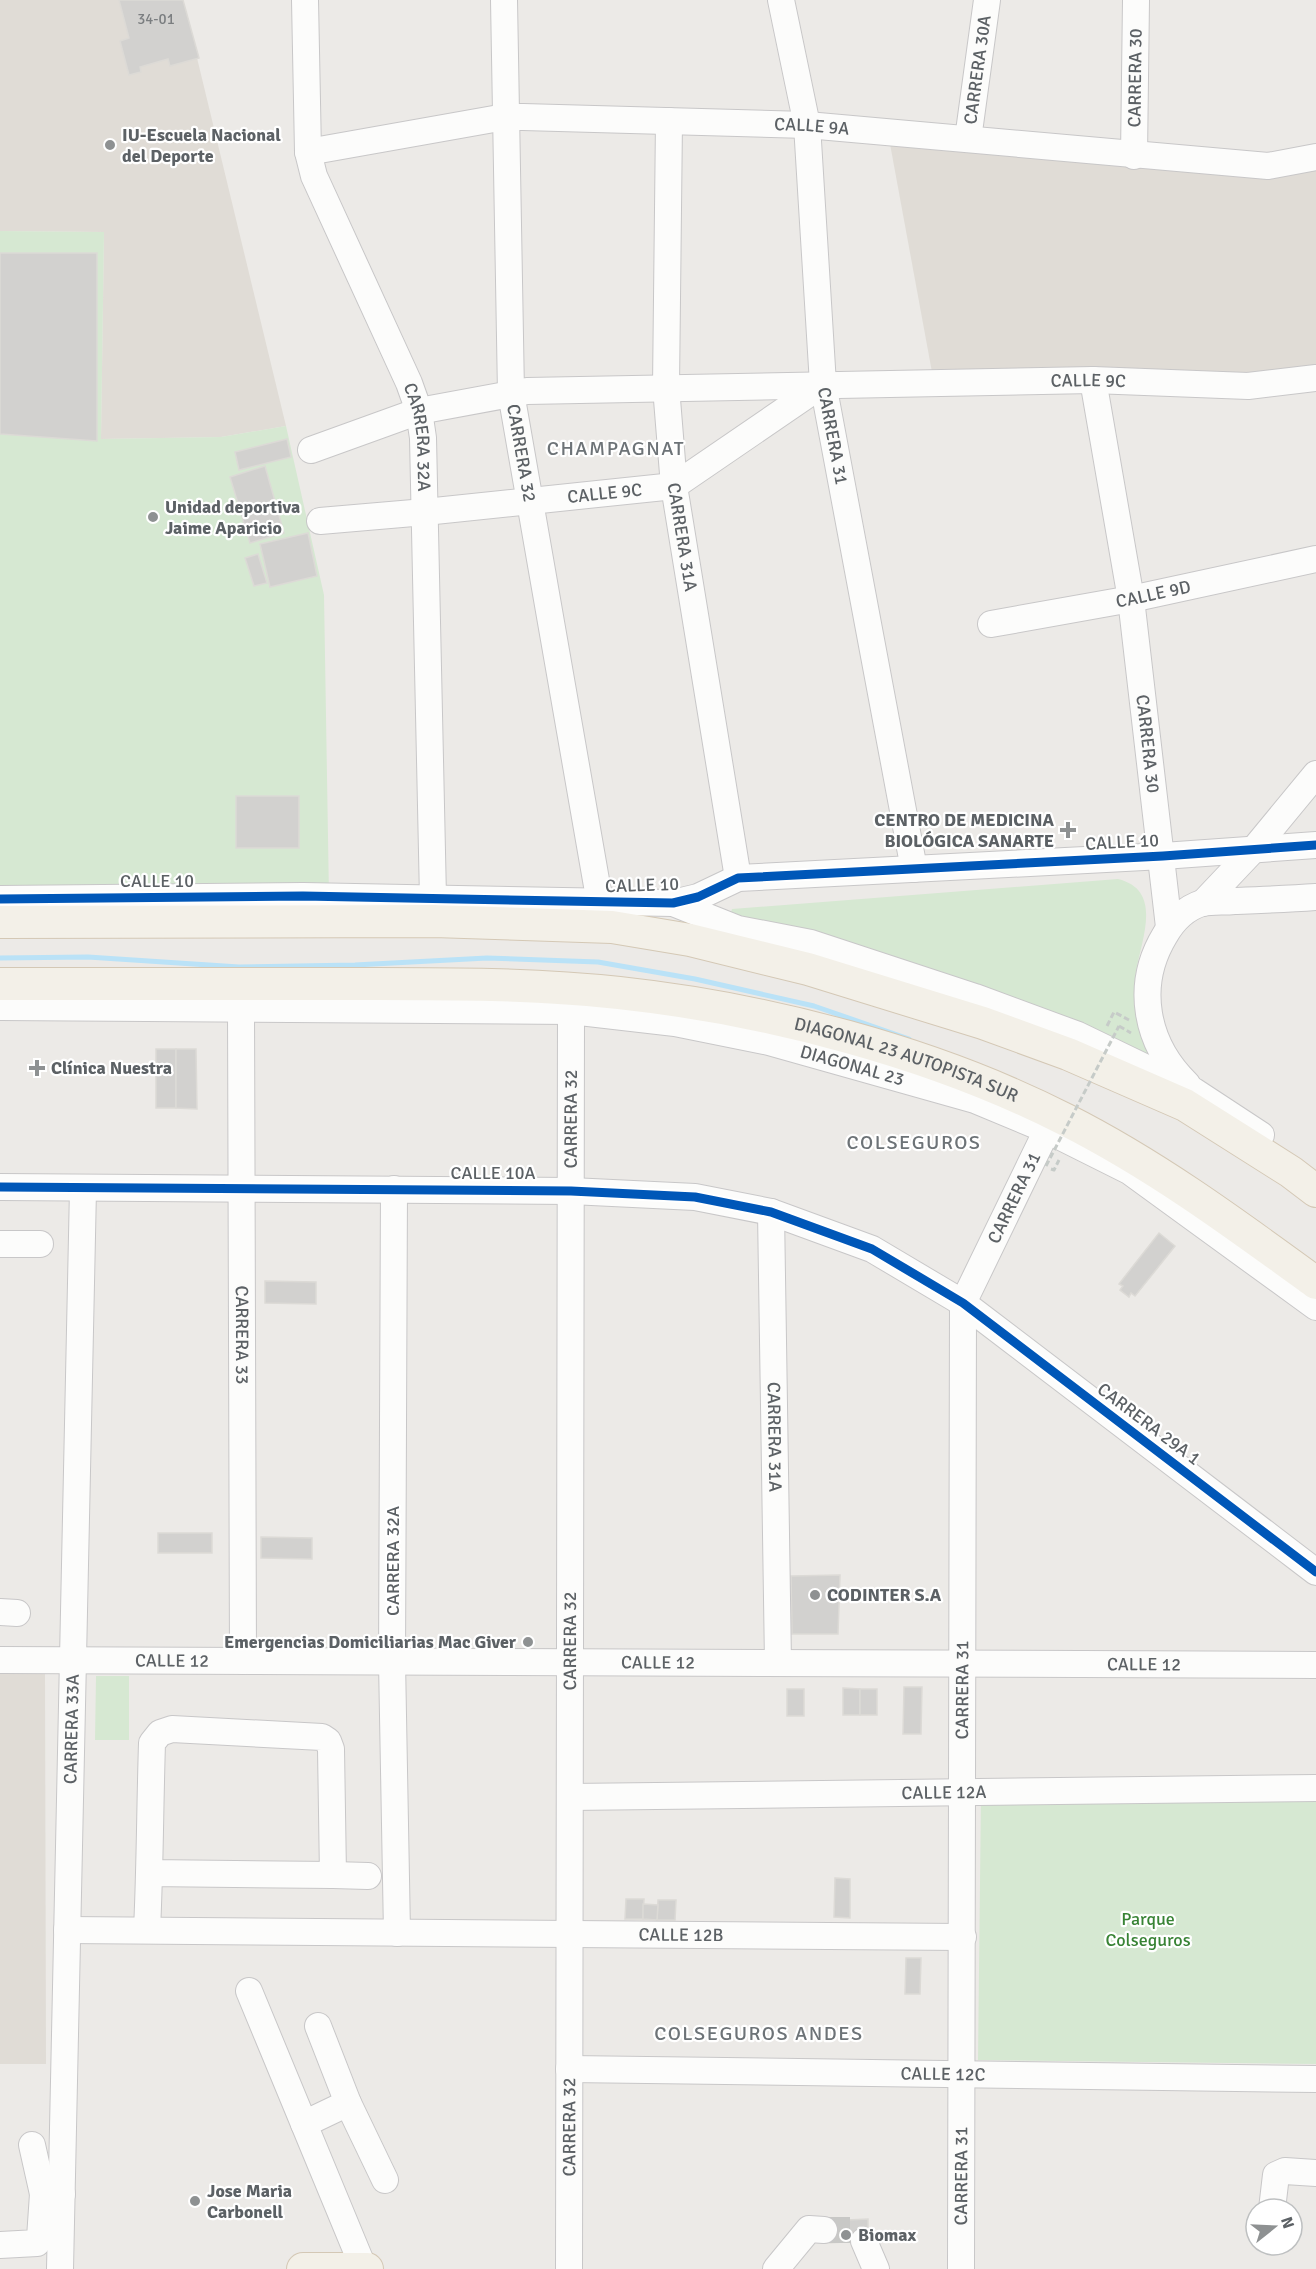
<svg xmlns="http://www.w3.org/2000/svg" width="1316" height="2269" font-family="Signika,sans-serif">
  <rect width="100%" height="100%" fill="#eceae7"/>
  <!-- education -->
  <g fill="#e0dcd6">
    <polygon points="0,0 183,0 286,426 221,437 101,439 104,232 0,231"/>
    <polygon points="888,133 1316,157 1316,378 934,383"/>
    <polygon points="0,1672 45,1673 46,2064 0,2064"/>
  </g>
  <!-- green -->
  <g fill="#d6e8d2">
    <polygon points="0,231 104,232 101,439 221,437 286,426 324,595 329,897 0,899"/>
    <path d="M1118 879C1163 890 1142 938 1136 971 1134 981 1136 993 1136 1003 1137 1021 1147 1041 1152 1057L730 915 732 909Z"/>
    <polygon points="96,1676 129,1676 129,1740 95,1740"/>
    <polygon points="981,1795 1316,1799 1316,2064 978,2060"/>
  </g>
  <g fill="none" stroke-linecap="round" stroke-linejoin="round">
    <!-- stream -->
    <polyline stroke="#bae2f7" stroke-width="5" points="0,958 88,957 239,967 355,965 487,958 598,962 695,979 814,1006 909,1039"/>
  </g>
  <!-- building -->
  <g fill="#d2d1cf" stroke="#dcdad6" stroke-width="1.5">
    <polygon points="119,0 183,0 199,58 170,66 168,59 140,67 141,72 129,75 120,41 129,38"/>
    <polygon points="0,253 97,253 97,441 0,434"/>
    <polygon points="287,439 291,457 239,470 235,452"/>
    <polygon points="265,466 284,533 250,543 230,477"/>
    <polygon points="308,533 317,576 270,587 260,544"/>
    <polygon points="258,554 267,583 254,586 245,558"/>
    <rect x="236" y="796" width="63" height="52"/>
    <rect x="156" y="1049" width="20" height="59"/>
    <polygon points="176,1049 196,1049 197,1109 176,1108"/>
    <polygon points="1159,1233 1175,1246 1135,1296 1131,1293 1129,1297 1120,1290 1123,1286 1119,1284"/>
    <polygon points="265,1281 316,1282 316,1304 265,1303"/>
    <rect x="158" y="1533" width="54" height="20"/>
    <polygon points="261,1537 312,1538 312,1559 261,1558"/>
    <polygon points="840,1575 838,1634 792,1634 791,1576"/>
    <polygon points="904,1687 922,1687 921,1734 903,1734"/>
    <polygon points="843,1688 860,1689 860,1715 843,1715"/>
    <rect x="787" y="1689" width="17" height="27"/>
    <rect x="860" y="1689" width="17" height="26"/>
    <polygon points="835,1878 850,1879 850,1918 834,1917"/>
    <polygon points="626,1899 644,1899 643,1919 625,1919"/>
    <polygon points="658,1900 676,1900 675,1920 657,1920"/>
    <polygon points="643,1904 658,1905 657,1920 643,1919"/>
    <polygon points="906,1958 921,1958 920,1994 905,1994"/>
    <polygon points="868,2219 868,2241 825,2243 824,2221"/>
  </g>
  <g fill="none" stroke-linecap="round" stroke-linejoin="round">
    <!-- minor-tunnel -->
    <polyline stroke="#c8c8c6" stroke-width="26" stroke-dasharray="26 13" stroke-linecap="butt" points="824,2230 859,2230 864,2241"/>
    <defs>
      <g id="minor">
        <path id="s1" d="M305 0 308 152 314 176 409 383 419 411 423 438 433 898"/>
        <path id="s2" d="M504 0 511 393 600 903"/>
        <path id="s3" d="M781 0 807 125 823 384 914 869"/>
        <path id="s4" d="M669 121 666 387 674 486 738 878"/>
        <path id="s5" d="M968 139 987 0"/>
        <path id="s6" d="M308 152 505 117H523L807 125 1268 166 1316 157"/>
        <path id="s7" d="M1134 156 1136 0"/>
        <path id="s8" d="M1093 380 1131 599 1169 927"/>
        <path id="s9" d="M311 450 419 411 527 391 1093 380 1248 386 1316 378"/>
        <path id="s10" d="M320 521 425 512 674 486 823 384"/>
        <path id="s11" d="M991 624 1131 599 1316 559"/>
        <polyline points="0,899 303,896 673,903 698,897 738,878 1163,856 1316,845"/>
        <polyline points="673,903 738,929 811,943 975,997 1078,1035 1194,1091 1261,1135"/>
        <polyline points="1203,903 1255,848 1316,774"/>
        <path id="s12" d="M0 1007 571 1011 675 1023 769 1042 975 1100 1047 1130 1129 1171 1316 1307"/>
        <path id="s13" d="M241 1008 243 1661"/>
        <path d="M1187 1084C1146 1044 1134 986 1165 935 1173 921 1186 908 1202 903 1212 901 1224 902 1234 901 1261 900 1289 899 1316 897"/>
        <polyline points="0,1187 571,1191 695,1197 771,1212 872,1249 963,1303 1316,1572"/>
        <polyline points="394,1189 392,1661 397,1933"/>
        <path id="s14" d="M771 1212 778 1663"/>
        <polyline points="0,1244 40,1244"/>
        <polyline points="0,1612 17,1613"/>
        <path id="s15" d="M0 1660 1316 1665"/>
        <path id="s16" d="M570 1797 1316 1788"/>
        <polyline points="333,1875 368,1876"/>
        <path id="s17" d="M67 1930 963 1937"/>
        <path d="M147 1930C150 1868 150 1806 152 1743L160 1733 172 1729 322 1737 328 1741 331 1749 333 1875 149 1873"/>
        <polyline points="249,1991 364,2269"/>
        <polyline points="318,2026 348,2103 385,2180"/>
        <path id="s18" d="M569 2069 1316 2079"/>
        <polyline points="304,2124 348,2103"/>
        <polyline points="32,2145 43,2194"/>
        <polyline points="1272,2209 1276,2175 1285,2171 1316,2173"/>
        <polyline points="864,2241 876,2269"/>
        <polyline points="0,2245 37,2243 40,2238 43,2194 62,2194"/>
        <path id="s19" d="M60 2269 83 1189"/>
        <path id="s20" d="M569 2269 571 1011"/>
        <polyline points="776,2269 809,2229 824,2230"/>
        <path id="s21" d="M961 2269 963 1303 1047 1130"/>
      </g>
      <g id="major">
        <polyline points="0,922 434,921 612,927 690,940 808,969 983,1023 1068,1054 1185,1105 1291,1172 1316,1191"/>
        <path id="s22" d="M0 984C114 984 227 984 341 984 433 984 527 983 619 993 767 1009 933 1052 1066 1120 1155 1165 1235 1224 1316 1283"/>
        <polyline points="303,2269 367,2269"/>
      </g>
    </defs>
    <!-- minor casing -->
    <use href="#minor" stroke="#c8c7c8" stroke-width="28"/>
    <!-- major casing -->
    <use href="#major" stroke="#d4c8b5" stroke-width="34"/>
    <!-- path -->
    <g stroke="#c6cbc8" stroke-width="3" stroke-dasharray="6 3" stroke-linecap="butt">
      <polyline points="1107,1026 1114,1012 1129,1020"/>
      <polyline points="1119,1026 1131,1033"/>
      <polyline points="1051,1169 1054,1170 1059,1160"/>
    </g>
    <!-- minor -->
    <use href="#minor" stroke="#fcfcfb" stroke-width="26"/>
    <!-- major -->
    <use href="#major" stroke="#f3f0e8" stroke-width="32"/>
    <!-- path-bridge -->
    <polyline stroke="#c6cbc8" stroke-width="3" stroke-dasharray="6 3" stroke-linecap="butt" points="1046,1166 1119,1026"/>
    <defs>
      <g id="cycleway">
        <polyline points="0,899 303,896 673,903 698,897 738,878 1163,856 1316,845"/>
        <polyline points="0,1187 571,1191 695,1197 771,1212 872,1249 963,1303 1316,1572"/>
      </g>
    </defs>
    <!-- cycleway casing -->
    <use href="#cycleway" stroke="#fff" stroke-width="13"/>
    <!-- cycleway -->
    <use href="#cycleway" stroke="#0057b8" stroke-width="9"/>
  </g>
  <!-- markers -->
  <g fill="#8e9192" stroke="#fff" stroke-width="2">
    <circle cx="110" cy="145" r="6"/>
    <circle cx="153" cy="517" r="6"/>
    <path d="M1065 821h6v6h6v6h-6v6h-6v-6h-6v-6h6z"/>
    <path d="M34 1059h6v6h6v6h-6v6h-6v-6h-6v-6h6z"/>
    <circle cx="815" cy="1595" r="6"/>
    <circle cx="528" cy="1642" r="6"/>
    <circle cx="195" cy="2201" r="6"/>
    <circle cx="846" cy="2235" r="6"/>
  </g>
  <g text-anchor="middle" stroke-width="4.5" stroke-linejoin="round" paint-order="stroke">
    <!-- number labels -->
    <g font-size="15" fill="#7b7e80">
      <text x="156" y="24">34-01</text>
    </g>
    <!-- street labels -->
    <g font-size="18" fill="#5c6165" stroke="#fff">
      <text dy="6" stroke="none"><textPath href="#s5" startOffset="70">CARRERA 30A</textPath></text>
      <text dy="6" stroke="none"><textPath href="#s7" startOffset="78">CARRERA 30</textPath></text>
      <text dy="6" stroke="none"><textPath href="#s6" startOffset="507">CALLE 9A</textPath></text>
      <text dy="6" stroke="none"><textPath href="#s9" startOffset="786">CALLE 9C</textPath></text>
      <text dy="6" stroke="none"><textPath href="#s3" startOffset="440">CARRERA 31</textPath></text>
      <text dy="6" stroke="none"><textPath href="#s1" startOffset="460">CARRERA 32A</textPath></text>
      <text dy="6" stroke="none"><textPath href="#s2" startOffset="454">CARRERA 32</textPath></text>
      <text dy="6" stroke="none"><textPath href="#s10" startOffset="286">CALLE 9C</textPath></text>
      <text dy="6" stroke="none"><textPath href="#s4" startOffset="417">CARRERA 31A</textPath></text>
      <text dy="6" stroke="none"><textPath href="#s11" startOffset="165">CALLE 9D</textPath></text>
      <text dy="6" stroke="none"><textPath href="#s8" startOffset="368">CARRERA 30</textPath></text>
      <text transform="translate(1122 842) rotate(-3)" y="6">CALLE 10</text>
      <text x="157" y="887">CALLE 10</text>
      <text transform="translate(642 885) rotate(-2)" y="6">CALLE 10</text>
      <text dy="6" stroke="none"><textPath href="#s22" startOffset="915">DIAGONAL 23 AUTOPISTA SUR</textPath></text>
      <text dy="6" stroke="none"><textPath href="#s12" startOffset="858">DIAGONAL 23</textPath></text>
      <text dy="6" stroke="none"><textPath href="#s20" startOffset="1150">CARRERA 32</textPath></text>
      <text x="493" y="1179">CALLE 10A</text>
      <text dy="6" stroke="none"><textPath href="#s21" startOffset="1083">CARRERA 31</textPath></text>
      <text dy="6" stroke="none"><textPath href="#s13" startOffset="327">CARRERA 33</textPath></text>
      <text transform="translate(1149 1424) rotate(37)" y="6">CARRERA 29A 1</text>
      <text dy="6" stroke="none"><textPath href="#s14" startOffset="225">CARRERA 31A</textPath></text>
      <text transform="translate(393 1561) rotate(-90)" y="6">CARRERA 32A</text>
      <text dy="6" stroke="none"><textPath href="#s20" startOffset="628">CARRERA 32</textPath></text>
      <text dy="6" stroke="none"><textPath href="#s15" startOffset="172">CALLE 12</textPath></text>
      <text dy="6" stroke="none"><textPath href="#s15" startOffset="658">CALLE 12</textPath></text>
      <text dy="6" stroke="none"><textPath href="#s15" startOffset="1144">CALLE 12</textPath></text>
      <text dy="6" stroke="none"><textPath href="#s21" startOffset="579">CARRERA 31</textPath></text>
      <text dy="6" stroke="none"><textPath href="#s19" startOffset="540">CARRERA 33A</textPath></text>
      <text dy="6" stroke="none"><textPath href="#s16" startOffset="374">CALLE 12A</textPath></text>
      <text dy="6" stroke="none"><textPath href="#s17" startOffset="614">CALLE 12B</textPath></text>
      <text dy="6" stroke="none"><textPath href="#s18" startOffset="374">CALLE 12C</textPath></text>
      <text dy="6" stroke="none"><textPath href="#s20" startOffset="142">CARRERA 32</textPath></text>
      <text dy="6" stroke="none"><textPath href="#s21" startOffset="93">CARRERA 31</textPath></text>
    </g>
    <!-- poi labels -->
    <g font-size="18" font-weight="bold" fill="#5c6165" stroke="#fff" text-anchor="start">
      <text x="122" y="141">IU-Escuela Nacional<tspan x="122" dy="21">del Deporte</tspan></text>
      <text x="165" y="513">Unidad deportiva<tspan x="165" dy="21">Jaime Aparicio</tspan></text>
      <text x="1054" y="826" text-anchor="end">CENTRO DE MEDICINA<tspan x="1054" dy="21">BIOLÓGICA SANARTE</tspan></text>
      <text x="51" y="1074">Clínica Nuestra</text>
      <text x="827" y="1601">CODINTER S.A</text>
      <text x="516" y="1648" text-anchor="end">Emergencias Domiciliarias Mac Giver</text>
      <text x="207" y="2197">Jose Maria<tspan x="207" dy="21">Carbonell</tspan></text>
      <text x="858" y="2241">Biomax</text>
    </g>
    <!-- park labels -->
    <g font-size="18" fill="#388335" stroke="#fff">
      <text x="1148" y="1925">Parque<tspan x="1148" dy="21">Colseguros</tspan></text>
    </g>
    <!-- neighbourhood labels -->
    <g font-size="20" letter-spacing="1.5" fill="#6d7377" stroke="#fff">
      <text x="616" y="455">CHAMPAGNAT</text>
      <text x="914" y="1149">COLSEGUROS</text>
      <text x="759" y="2040">COLSEGUROS ANDES</text>
    </g>
  </g>
  <!-- north arrow -->
  <g transform="translate(1274 2227) rotate(72)"><circle r="28" fill="#ffffff" stroke="#bec0c1" stroke-width="1.5"/>
  <path d="M0-4.5L10 22L0 15L-10 22Z" fill="#8e9192"/>
  <text y="-9" font-size="16" font-weight="bold" text-anchor="middle" fill="#5c6165">N</text>
  </g>
</svg>
